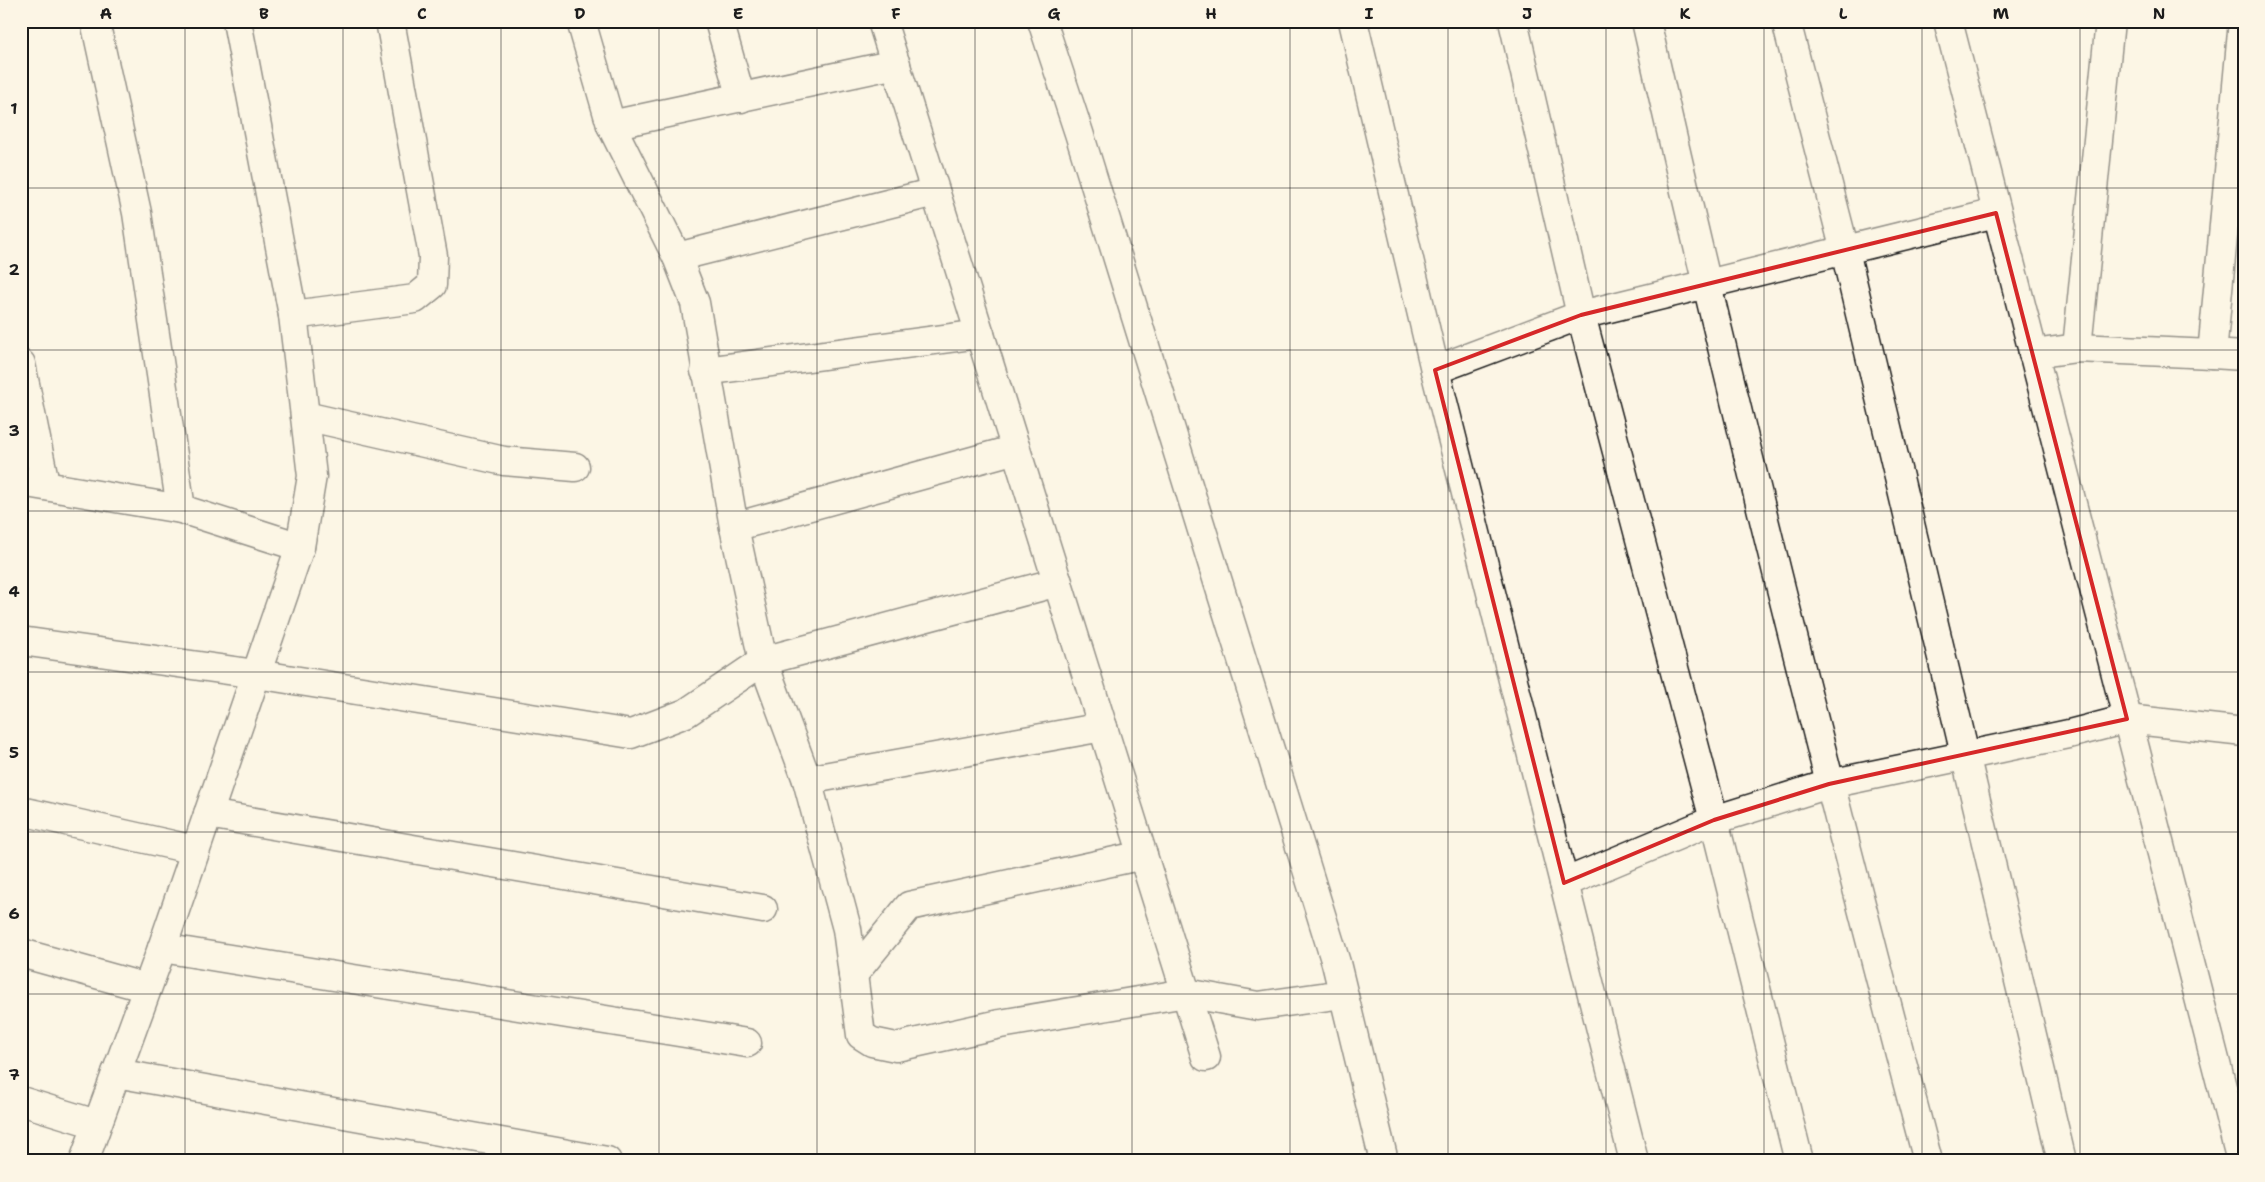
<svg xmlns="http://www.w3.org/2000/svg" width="2265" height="1182" font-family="'Shantell Sans',sans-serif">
  <rect width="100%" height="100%" fill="#fcf5e5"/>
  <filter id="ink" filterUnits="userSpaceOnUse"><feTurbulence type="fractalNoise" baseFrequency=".02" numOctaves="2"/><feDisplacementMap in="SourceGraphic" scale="10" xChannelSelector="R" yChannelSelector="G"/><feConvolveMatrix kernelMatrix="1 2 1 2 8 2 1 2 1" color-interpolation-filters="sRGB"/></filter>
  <g filter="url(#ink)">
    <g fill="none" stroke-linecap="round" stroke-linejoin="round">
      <defs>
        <g id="minor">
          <polyline points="95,21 137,213 181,509"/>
          <polyline points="581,21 611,125 677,257 935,192"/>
          <polyline points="719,21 741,98"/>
          <polyline points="882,21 1206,1057"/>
          <polyline points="1042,21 1079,133 1336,963 1384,1161"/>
          <polyline points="1353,21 1435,370 1634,1161"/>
          <polyline points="1513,21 1581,315 1714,820 1799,1161"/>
          <path d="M1646 21C1732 403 1828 782 1928 1161"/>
          <polyline points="1786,21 1845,251 2062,1161"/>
          <polyline points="1948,21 2241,1161"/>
          <polyline points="2243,21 2212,354 2244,356"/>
          <polyline points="611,125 896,64"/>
          <polyline points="677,257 695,303 734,527 763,661 807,780 847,929 861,1035 872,1042 896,1047 1000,1024 1186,993 1258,1006 1343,994"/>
          <polyline points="293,315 415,299 432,285 433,256 390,21"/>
          <polyline points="2077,348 2110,21"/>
          <polyline points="2033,354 2077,348 2212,354"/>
          <polyline points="21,364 45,484"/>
          <polyline points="1435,370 1581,315 1996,213"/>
          <polyline points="705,371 980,334"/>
          <polyline points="305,416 504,461 575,467"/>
          <polyline points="21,482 181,509 300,547"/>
          <polyline points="734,527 1016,449"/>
          <polyline points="21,641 256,674 631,734 686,713 763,661 1058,582"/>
          <polyline points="807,780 1103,727"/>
          <polyline points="21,811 195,850"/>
          <polyline points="208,814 763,909"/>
          <polyline points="1564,883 1714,820 1829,784 2069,734 2127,719 2244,732"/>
          <polyline points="162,948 747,1043"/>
          <polyline points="21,953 147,988"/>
          <polyline points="853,975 909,906 1143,855"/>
          <polyline points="116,1073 607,1161"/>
          <polyline points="21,1101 96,1124"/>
          <polyline points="84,1161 162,948 300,547 312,476 293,315 237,21"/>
        </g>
      </defs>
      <!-- minor casing -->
      <use href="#minor" stroke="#1c1c1c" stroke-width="31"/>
      <!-- minor -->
      <use href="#minor" stroke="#fcf5e5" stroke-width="28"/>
    </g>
  </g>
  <!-- marked area -->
  <path d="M0 0H2265V1182H0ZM1996 213 2127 719 1829 784 1714 820 1564 883 1435 370 1581 315Z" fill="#fcf5e5" fill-opacity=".55" fill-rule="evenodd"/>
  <path fill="none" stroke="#d62828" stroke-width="4" stroke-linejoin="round" d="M1996 213 2127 719 1829 784 1714 820 1564 883 1435 370 1581 315Z"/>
  <!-- grid -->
  <path fill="none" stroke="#1c1c1c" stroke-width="1" stroke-opacity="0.55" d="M185 21V1161M343 21V1161M501 21V1161M659 21V1161M817 21V1161M975 21V1161M1132 21V1161M1290 21V1161M1448 21V1161M1606 21V1161M1764 21V1161M1922 21V1161M2080 21V1161M21 188H2244M21 350H2244M21 511H2244M21 672H2244M21 832H2244M21 994H2244"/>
  <!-- margin -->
  <rect width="2265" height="1182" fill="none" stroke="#fcf5e5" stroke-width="55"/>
  <rect x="28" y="28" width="2210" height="1126" fill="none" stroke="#1c1c1c" stroke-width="2"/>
  <g font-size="16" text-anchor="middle" font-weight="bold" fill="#1c1c1c">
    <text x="106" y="19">A</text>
    <text x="264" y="19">B</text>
    <text x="422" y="19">C</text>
    <text x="580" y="19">D</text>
    <text x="738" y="19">E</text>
    <text x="896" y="19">F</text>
    <text x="1054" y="19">G</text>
    <text x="1211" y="19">H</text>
    <text x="1369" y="19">I</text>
    <text x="1527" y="19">J</text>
    <text x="1685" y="19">K</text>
    <text x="1843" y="19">L</text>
    <text x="2001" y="19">M</text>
    <text x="2159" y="19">N</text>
    <text x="14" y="114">1</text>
    <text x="14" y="275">2</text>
    <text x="14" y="436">3</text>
    <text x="14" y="597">4</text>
    <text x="14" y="758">5</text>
    <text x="14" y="919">6</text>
    <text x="14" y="1080">7</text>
  </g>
</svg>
